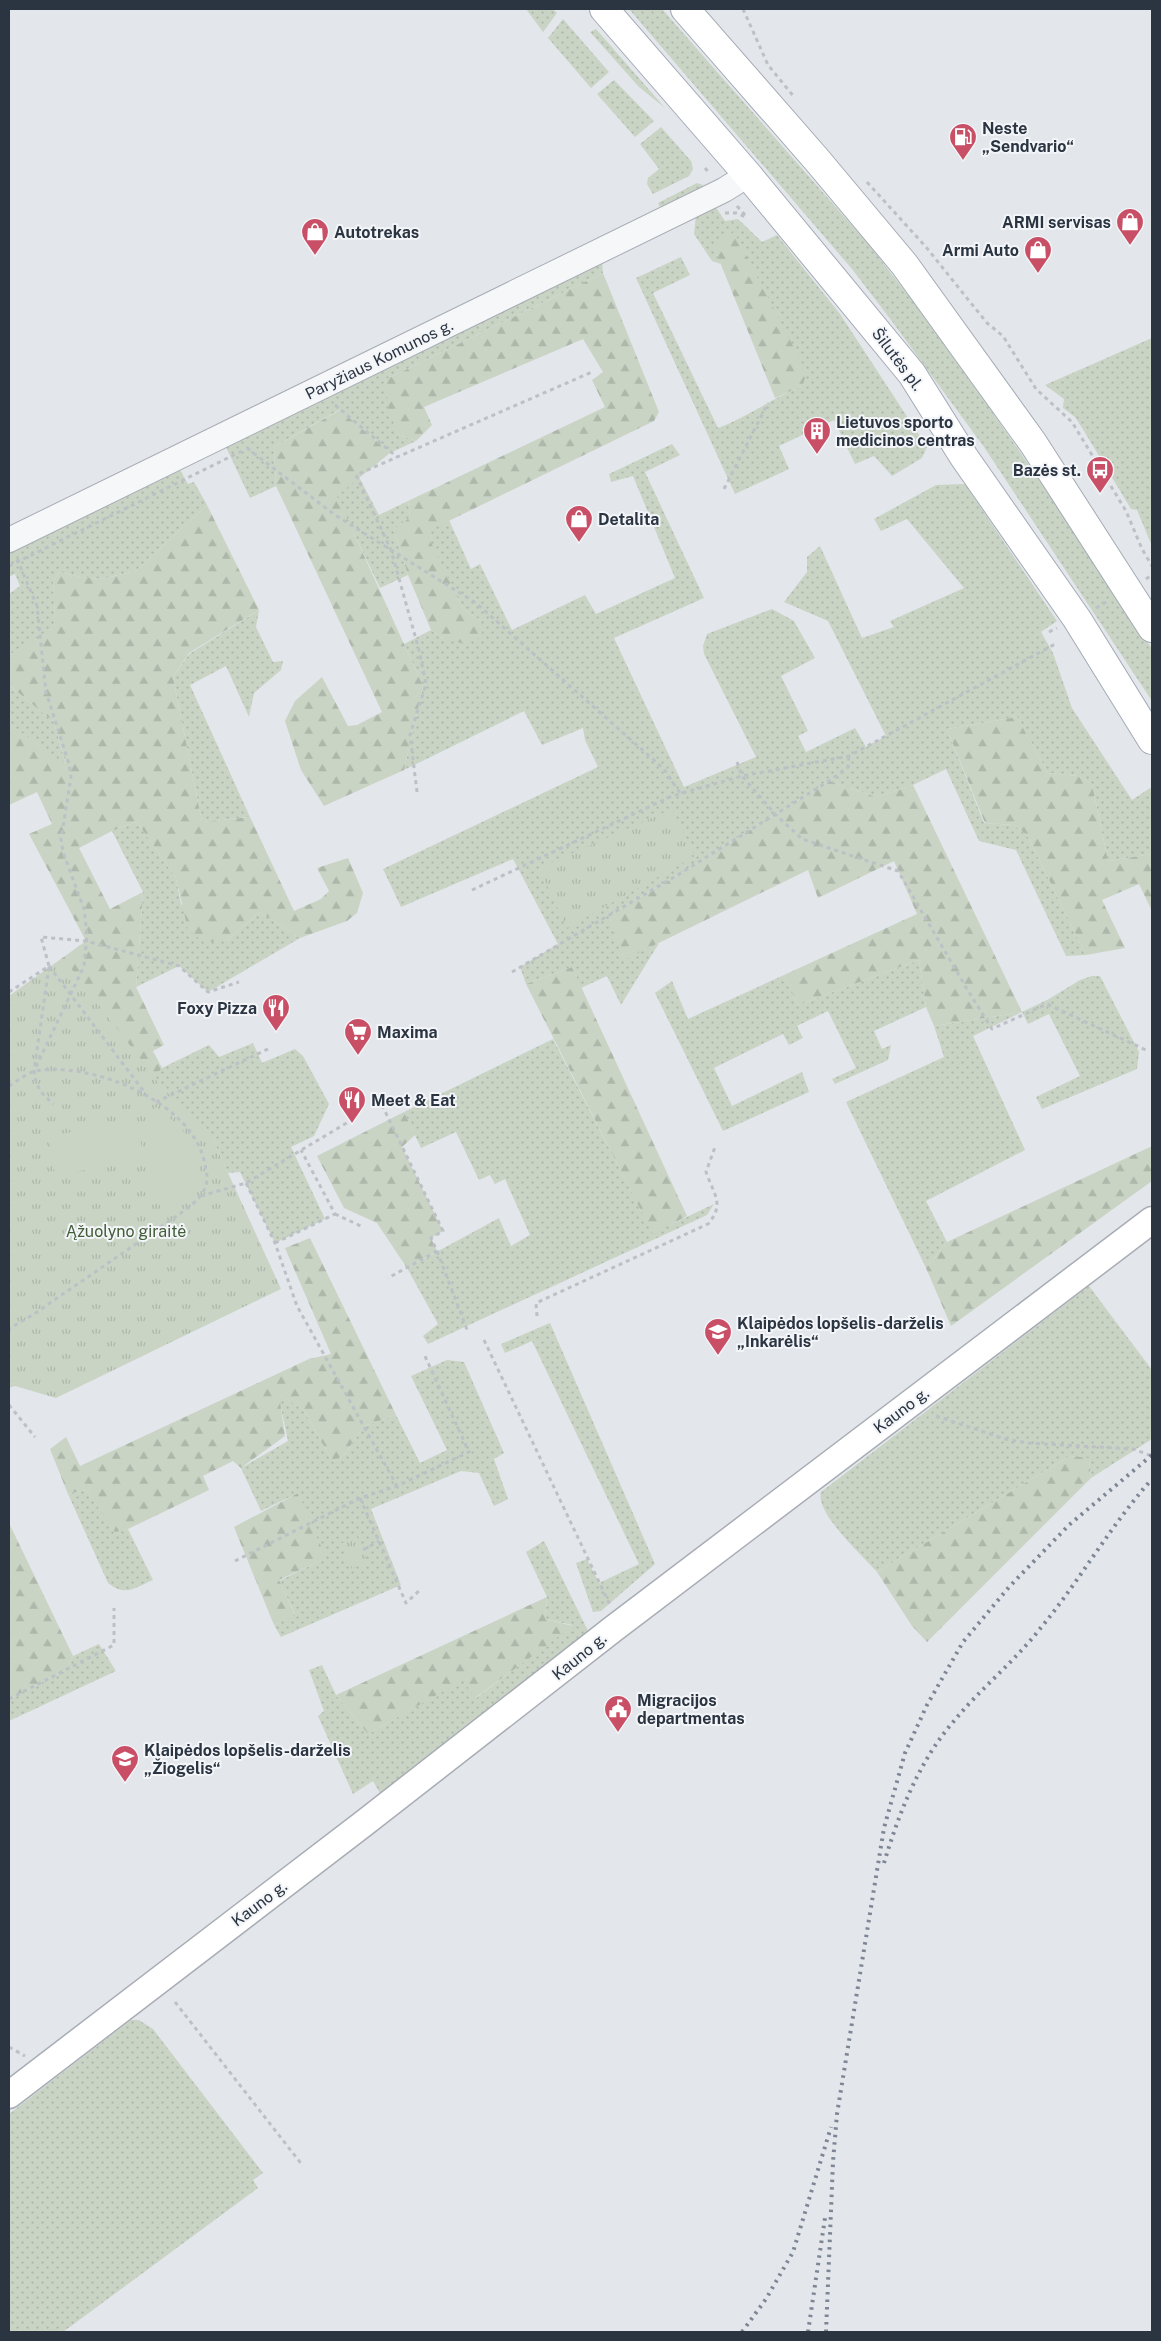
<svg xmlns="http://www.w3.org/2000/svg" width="1161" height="2341" font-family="'Public Sans',sans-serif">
  <defs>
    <pattern id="grass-dots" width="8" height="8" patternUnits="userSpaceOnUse" patternTransform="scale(1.25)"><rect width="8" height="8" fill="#c9d4c5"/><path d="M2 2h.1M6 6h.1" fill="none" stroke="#adb7aa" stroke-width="1.8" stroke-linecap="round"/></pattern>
    <pattern id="forest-firs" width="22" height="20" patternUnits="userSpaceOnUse" patternTransform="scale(1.25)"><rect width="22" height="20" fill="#c9d4c5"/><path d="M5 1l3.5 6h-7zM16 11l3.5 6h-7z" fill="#adb7aa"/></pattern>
    <pattern id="park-tufts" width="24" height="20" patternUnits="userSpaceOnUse" patternTransform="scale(1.25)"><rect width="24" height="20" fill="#c9d4c5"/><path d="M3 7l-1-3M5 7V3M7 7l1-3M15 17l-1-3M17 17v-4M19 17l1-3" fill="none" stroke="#adb7aa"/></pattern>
  </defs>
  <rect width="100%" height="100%" fill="#e3e6eb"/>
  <!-- grass -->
  <g fill="url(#grass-dots)">
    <polygon points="526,9 553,9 557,13 543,32"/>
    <polygon points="629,9 662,9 869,245 912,300 991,410 1121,599 1152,649 1152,701 984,447 891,320 852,269"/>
    <polygon points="563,19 609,72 591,88 548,38"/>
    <polygon points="596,29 665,108 639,87 590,32"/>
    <polygon points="614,80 654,121 635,137 597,94"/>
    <polygon points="661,127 691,161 693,169 689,176 653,194 647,184 648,178 659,169 640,144"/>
    <polygon points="697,183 703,185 695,194 662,211 658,203"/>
    <path d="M715 206 725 221 738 219 762 242 777 235 840 314 927 447 922 458 892 476 874 456 855 464 834 420 779 446 789 469 735 494 636 278 681 257 690 275 653 293 718 428C747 417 773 398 802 386L713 245 721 264 712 261 694 234 696 215Z"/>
    <polygon points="602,261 603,273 385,380 398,434 416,441 390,453 339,410 274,447 276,486 250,498 225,445"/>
    <polygon points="1152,338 1152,546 1137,510 1131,509 1084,431 1075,417 1063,408 1064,399 1045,385"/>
    <polygon points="672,444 680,455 645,472 704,598 614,638 684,787 756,757 704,654 703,646 707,634 772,609 794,621 815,658 781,676 808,731 798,736 806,752 855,728 866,747 886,736 828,621 784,602 807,572 807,557 820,546 862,638 894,627 890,621 964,588 907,519 881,531 874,519 936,485 965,484 1057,621 1041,632 1053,653 1072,708 1132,800 1150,788 1152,791 1152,854 1108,861 1092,784 1078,776 1048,773 1017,717 947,729 984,823 1014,825 1027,835 1086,955 1066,956 1016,850 979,841 946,769 913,785 876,797 829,781 676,876 609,915 624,959 659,943 621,1005 607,976 581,988 572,967 526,984 520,967 558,944 513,859 401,907 383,869 598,767 585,740 583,728 542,745 524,711 404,770 423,686 404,644 431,630 444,639 481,621 463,609 425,532 449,520 471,569 480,564 512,630 585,595 596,614 675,578 633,476 611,482 609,474"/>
    <polygon points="179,468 188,484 194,482 207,505 136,571 101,579 81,577 60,572 53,580 55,620 51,632 9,655 9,594 20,586 15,574 9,577 9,551"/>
    <polygon points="359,477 379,515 408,501 410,517 394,530 408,575 380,588 336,496"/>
    <polygon points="259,610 256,627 273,662 283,661 281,670 254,693 249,717 226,666 190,685 250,817 202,822 173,677 189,654"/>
    <polygon points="9,677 9,685 54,722 66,765 9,724"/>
    <polygon points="137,822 176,878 181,904 226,941 260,912 300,938 208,992 179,966 136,987 143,892 112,831"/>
    <polygon points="919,960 926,1007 874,1031 882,1049 891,1045 888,1060 835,1084 832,1079 856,1068 828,1011 797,1026 803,1038 789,1045 783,1034 714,1068 732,1106 802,1072 809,1092 723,1131 655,993 672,981 688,1019 784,975 798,1005"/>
    <polygon points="1092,976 1100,976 1139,1052 1137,1069 1042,1109 1036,1097 1080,1076 1049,1014 1028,1024 1022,1012 973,1036 1025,1150 926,1201 947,1242 926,1268 846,1102 944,1057 934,1026 1022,1012 1049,999 1080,980"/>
    <polygon points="102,1009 154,1076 162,1068 209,1045 219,1057 253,1043 262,1063 295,1049 303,1056 329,1104 314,1136 291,1147 325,1219 275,1243 240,1172 228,1173 214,1142 9,1086"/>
    <polygon points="553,1039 653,1233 714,1204 707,1215 428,1344 423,1336 438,1324 407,1268 499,1218 511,1246 530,1235 505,1179 495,1184 490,1175 479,1180 456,1132 421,1148 404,1112"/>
    <path d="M1089 1286 1152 1370V1439L1091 1478 1089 1459 1070 1456 877 1572C863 1556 815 1513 821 1492Z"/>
    <polygon points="550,1323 655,1564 601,1611 593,1612 576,1563 587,1559 599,1583 639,1564 532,1341 505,1353 501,1344"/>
    <polygon points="447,1360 464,1362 504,1453 494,1459 508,1499 494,1506 479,1473 461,1471 371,1509 401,1585 281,1637 274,1625 295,1614 279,1581 325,1558 298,1493 261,1511 241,1468 288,1441 278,1394 303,1409 333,1462 344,1455 364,1426 396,1415 420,1463 447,1450 411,1376"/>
    <path d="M86 1490 115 1531 128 1529 153 1580C134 1588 126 1597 108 1583L68 1494Z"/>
    <polygon points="544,1541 590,1635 381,1795 373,1781 353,1794 318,1716 324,1711 309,1670 322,1665 336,1695 368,1734 463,1679 476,1698 572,1625 545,1619 547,1597 526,1552"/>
    <polygon points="99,1644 116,1671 9,1721 9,1699 66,1670 73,1656"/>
    <polygon points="131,2020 139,2020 153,2029 263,2173 253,2180 258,2188 63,2332 9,2332 9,2114"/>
  </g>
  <!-- forest -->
  <g fill="url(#forest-firs)">
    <polygon points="734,232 807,373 802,386 775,398 713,245"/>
    <polygon points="603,273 659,412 654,421 426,532 463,609 481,621 482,636 466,644 444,639 431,630 408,575 394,530 410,517 408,501 605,407 592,380 603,372 583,339 424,407 432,425 416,441 398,434 389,411 385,380"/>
    <polygon points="340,410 390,453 337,496 423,686 404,770 324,806 301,770 285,721 295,701 322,677 348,726 357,725 382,712 276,486 274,447"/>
    <polygon points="207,505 259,610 189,653 173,677 202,822 250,817 294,911 321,899 329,891 317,868 348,858 363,893 357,913 347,921 300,938 260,912 226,941 204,942 188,930 176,878 137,822 112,831 79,848 110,909 143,892 136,987 164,1045 153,1051 162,1068 154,1077 102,1009 9,996 86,941 29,834 52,824 37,792 9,805 9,724 66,764 54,722 9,685 9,655 51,631 55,620 53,580 60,572 81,577 101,579 136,571"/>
    <polygon points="1017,717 1048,773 1078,776 1092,784 1108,861 1152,854 1152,911 1139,884 1102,900 1125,948 1086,955 1027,835 1014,825 985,823 947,729"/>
    <polygon points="829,781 876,797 913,785 1022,1012 934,1026 926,1007 919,960 798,1005 784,975 917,914 894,861 818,898 808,870 624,960 609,915 676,876"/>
    <polygon points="572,967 687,1216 653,1234 526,984"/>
    <polygon points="404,1112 415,1135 402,1147 443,1231 431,1238 437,1251 407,1268 377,1223 344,1208 317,1156"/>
    <polygon points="1152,1146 1152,1181 951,1326 926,1268 947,1242"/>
    <polygon points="310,1238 396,1415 364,1426 344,1455 333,1462 303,1409 279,1395 285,1436 241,1468 233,1461 203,1476 209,1490 128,1529 115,1532 86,1490 68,1494 50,1449 66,1437 80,1466 309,1359 331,1354 285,1248"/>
    <polygon points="1070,1456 1089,1458 1091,1478 927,1642 912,1626 877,1572"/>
    <polygon points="298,1493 326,1558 279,1580 295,1615 274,1625 234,1527"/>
    <polygon points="9,1523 73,1656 66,1670 9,1699"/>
    <polygon points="547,1597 545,1619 573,1626 475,1698 463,1680 368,1734 336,1695"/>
  </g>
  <!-- park -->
  <g fill="url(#park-tufts)">
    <polygon points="672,809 695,856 567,928 539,868"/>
    <polygon points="64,959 159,1084 214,1142 281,1289 56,1398 15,1386 9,1388 9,996"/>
    <polygon points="357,1537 368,1561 352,1569 340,1544"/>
  </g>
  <!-- garden -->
  <g fill="#c9d4c5">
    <path d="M156 1107C189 1132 196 1143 203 1184L186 1203 162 1208 148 1189 146 1166 151 1144 143 1127Z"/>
    <polygon points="137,1121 144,1160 55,1175 49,1136"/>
  </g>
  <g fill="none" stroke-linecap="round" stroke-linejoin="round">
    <defs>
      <polyline id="tertiary" points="9,540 724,190 748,175"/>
      <polyline id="secondary" points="9,2095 363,1824 613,1629 1152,1220"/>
      <g id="primary">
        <polyline points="604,9 748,175 912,374 964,457 1077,619 1152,740"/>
        <polyline points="685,9 817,160 904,264 1033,443 1152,628"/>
      </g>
    </defs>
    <!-- tertiary casing -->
    <use href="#tertiary" stroke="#a8adb5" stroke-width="26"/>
    <!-- secondary casing -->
    <use href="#secondary" stroke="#a8adb5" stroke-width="29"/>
    <!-- primary casing -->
    <use href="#primary" stroke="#a3abb6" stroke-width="30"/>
    <!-- path -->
    <g stroke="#bdc1c6" stroke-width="3" stroke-dasharray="4 4" stroke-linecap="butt">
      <polyline points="743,9 768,65 795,98"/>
      <polyline points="705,168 710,174"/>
      <polyline points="867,182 926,247 987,323 1003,336 1036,389 1072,422 1126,511 1142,549 1152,566"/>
      <polyline points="737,206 746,216"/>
      <polyline points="725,213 736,213 746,217"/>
      <polyline points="335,405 397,457"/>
      <polyline points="247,448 335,515 476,603 664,769 680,793"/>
      <polyline points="724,489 768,403"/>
      <polyline points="17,559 37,606 46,692 69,764 71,777 61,839 63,852 84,909 87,934 84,966 34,1071"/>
      <polyline points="9,566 242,451"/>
      <polyline points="1146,579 1152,575"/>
      <polyline points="1096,608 1108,601"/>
      <polyline points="1049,632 1057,628"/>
      <polyline points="737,762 742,776 775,814 802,839 898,871 967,989 992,1029 1047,1004 1148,1051"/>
      <polyline points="417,792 410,735 426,684 419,650 391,550 356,475 592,372"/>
      <polyline points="472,890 672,796 742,776 849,756 1057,643"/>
      <polyline points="49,966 145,1093"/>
      <path d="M49 967 34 1071C36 1087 41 1094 54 1104"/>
      <polyline points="512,972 676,876 829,781 848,767 849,756"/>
      <polyline points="9,992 49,966 41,937 86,941 179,966 208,992 239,982"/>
      <path d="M9 1086C16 1082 27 1073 35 1071 91 1061 190 1101 204 1160 207 1174 210 1183 201 1195 197 1202 187 1208 181 1213L34 1314 9 1329"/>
      <polyline points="156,1102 268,1049"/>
      <polyline points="382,1105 443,1231 431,1238 437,1251 388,1278"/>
      <polyline points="246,1183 275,1243 297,1306 397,1486"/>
      <polyline points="201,1196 246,1183 350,1121"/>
      <polyline points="335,1214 363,1227"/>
      <polyline points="275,1243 335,1214 301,1150"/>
      <polyline points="437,1251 468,1332"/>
      <path d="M537 1316 536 1303 708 1224C725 1204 714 1195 706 1172L715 1147"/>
      <polyline points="484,1340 610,1605"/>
      <polyline points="9,1405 35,1437"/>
      <polyline points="936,1416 1005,1439 1028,1443 1133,1449 1152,1456"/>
      <polyline points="360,1498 406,1603 421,1589"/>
      <polyline points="363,1550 379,1541"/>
      <polyline points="235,1561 360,1498 397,1486 469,1452 424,1354"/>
      <polyline points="9,1699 114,1645 114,1608"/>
      <polyline points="175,2002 303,2166"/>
      <polyline points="9,2047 25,2056"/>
    </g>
    <!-- tertiary -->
    <use href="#tertiary" stroke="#f6f7f9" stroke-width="24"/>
    <!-- secondary -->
    <use href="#secondary" stroke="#fff" stroke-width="26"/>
    <!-- primary -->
    <use href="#primary" stroke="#fff" stroke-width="28"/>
    <!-- rail -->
    <g stroke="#7d8694" stroke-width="4" stroke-dasharray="2.5 5" stroke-linecap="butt">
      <path d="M884 1863C899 1813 919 1761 954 1721 980 1689 1013 1663 1039 1630 1079 1582 1110 1526 1152 1479"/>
      <polyline points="742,2332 766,2299 793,2252 831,2127"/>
      <polyline points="808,2332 825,2218"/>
      <polyline points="826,2332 833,2162 837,2114 884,1828 905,1753 927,1705 963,1642 1009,1587 1069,1525 1152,1455"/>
    </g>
  </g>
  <!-- icons -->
  <defs>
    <symbol id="fuel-pin" viewBox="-11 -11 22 30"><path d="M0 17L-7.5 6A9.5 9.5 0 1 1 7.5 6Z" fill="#c94f66" stroke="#f3f5f8"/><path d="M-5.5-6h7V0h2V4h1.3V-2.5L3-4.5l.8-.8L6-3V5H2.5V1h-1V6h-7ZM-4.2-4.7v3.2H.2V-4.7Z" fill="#fff"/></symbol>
    <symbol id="shop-pin" viewBox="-11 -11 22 30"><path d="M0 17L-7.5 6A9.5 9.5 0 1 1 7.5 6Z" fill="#c94f66" stroke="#f3f5f8"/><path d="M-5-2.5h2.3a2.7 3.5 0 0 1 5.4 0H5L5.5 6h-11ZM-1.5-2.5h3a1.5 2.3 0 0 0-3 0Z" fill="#fff"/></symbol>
    <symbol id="building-pin" viewBox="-11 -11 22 30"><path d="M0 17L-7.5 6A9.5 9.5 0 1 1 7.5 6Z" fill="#c94f66" stroke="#f3f5f8"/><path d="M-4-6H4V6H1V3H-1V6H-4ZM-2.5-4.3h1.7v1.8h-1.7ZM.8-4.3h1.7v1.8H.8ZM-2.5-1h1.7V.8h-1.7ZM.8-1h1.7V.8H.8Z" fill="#fff"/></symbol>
    <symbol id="bus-pin" viewBox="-11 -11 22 30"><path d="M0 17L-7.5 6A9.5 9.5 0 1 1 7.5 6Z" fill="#c94f66" stroke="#f3f5f8"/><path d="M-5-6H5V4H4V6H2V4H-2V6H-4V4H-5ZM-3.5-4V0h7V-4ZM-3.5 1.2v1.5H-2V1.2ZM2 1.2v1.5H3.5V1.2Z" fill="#fff"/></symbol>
    <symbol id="restaurant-pin" viewBox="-11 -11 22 30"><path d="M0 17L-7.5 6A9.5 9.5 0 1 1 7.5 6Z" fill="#c94f66" stroke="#f3f5f8"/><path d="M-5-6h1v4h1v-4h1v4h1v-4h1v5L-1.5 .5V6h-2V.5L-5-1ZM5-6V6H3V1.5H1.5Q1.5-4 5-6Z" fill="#fff"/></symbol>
    <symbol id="supermarket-pin" viewBox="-11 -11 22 30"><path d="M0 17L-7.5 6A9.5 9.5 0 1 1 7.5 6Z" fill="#c94f66" stroke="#f3f5f8"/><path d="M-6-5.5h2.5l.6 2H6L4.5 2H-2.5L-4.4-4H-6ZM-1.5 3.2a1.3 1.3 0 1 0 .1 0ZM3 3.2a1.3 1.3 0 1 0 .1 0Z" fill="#fff"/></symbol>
    <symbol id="school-pin" viewBox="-11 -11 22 30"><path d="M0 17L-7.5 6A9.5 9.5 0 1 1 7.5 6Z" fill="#c94f66" stroke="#f3f5f8"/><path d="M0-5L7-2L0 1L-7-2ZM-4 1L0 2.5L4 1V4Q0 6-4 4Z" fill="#fff"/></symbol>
    <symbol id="civic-pin" viewBox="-11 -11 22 30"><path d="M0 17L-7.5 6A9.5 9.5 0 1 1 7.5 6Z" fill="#c94f66" stroke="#f3f5f8"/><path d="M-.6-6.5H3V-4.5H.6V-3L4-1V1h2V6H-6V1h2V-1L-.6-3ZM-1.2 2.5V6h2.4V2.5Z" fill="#fff"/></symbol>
  </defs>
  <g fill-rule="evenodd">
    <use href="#fuel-pin" x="947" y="121" width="32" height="43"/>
    <use href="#shop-pin" x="1114" y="206" width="32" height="43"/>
    <use href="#shop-pin" x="299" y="216" width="32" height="43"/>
    <use href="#shop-pin" x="1022" y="234" width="32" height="43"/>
    <use href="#building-pin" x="801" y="415" width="32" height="43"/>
    <use href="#bus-pin" x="1084" y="454" width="32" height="43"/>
    <use href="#shop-pin" x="563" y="503" width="32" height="43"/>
    <use href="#restaurant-pin" x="260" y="992" width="32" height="43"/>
    <use href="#supermarket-pin" x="342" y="1016" width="32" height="43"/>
    <use href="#restaurant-pin" x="336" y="1084" width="32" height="43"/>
    <use href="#school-pin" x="702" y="1316" width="32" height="43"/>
    <use href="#civic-pin" x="602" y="1693" width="32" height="43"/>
    <use href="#school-pin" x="109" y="1743" width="32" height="43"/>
  </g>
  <g text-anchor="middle" stroke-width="4" stroke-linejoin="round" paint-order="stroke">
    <!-- poi labels -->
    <g font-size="16" font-weight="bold" fill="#2b3542" stroke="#f3f5f8" text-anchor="start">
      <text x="982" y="134">Neste<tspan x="982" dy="18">„Sendvario“</tspan></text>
      <text x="1111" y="228" text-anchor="end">ARMI servisas</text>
      <text x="334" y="238">Autotrekas</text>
      <text x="1019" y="256" text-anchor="end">Armi Auto</text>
      <text x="836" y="428">Lietuvos sporto<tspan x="836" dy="18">medicinos centras</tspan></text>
      <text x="1081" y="476" text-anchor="end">Bazės st.</text>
      <text x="598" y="525">Detalita</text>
      <text x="257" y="1014" text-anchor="end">Foxy Pizza</text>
      <text x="377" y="1038">Maxima</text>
      <text x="371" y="1106">Meet &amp; Eat</text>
      <text x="737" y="1329">Klaipėdos lopšelis-darželis<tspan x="737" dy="18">„Inkarėlis“</tspan></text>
      <text x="637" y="1706">Migracijos<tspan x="637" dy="18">departmentas</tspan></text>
      <text x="144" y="1756">Klaipėdos lopšelis-darželis<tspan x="144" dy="18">„Žiogelis“</tspan></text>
    </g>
    <!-- street labels -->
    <g font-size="16" fill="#2b3542" stroke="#f3f5f8">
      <text transform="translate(379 359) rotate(-26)" y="6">Paryžiaus Komunos g.</text>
      <text transform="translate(898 359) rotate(53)" y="6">Šilutės pl.</text>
      <text transform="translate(901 1410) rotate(-37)" y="6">Kauno g.</text>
      <text transform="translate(579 1656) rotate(-39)" y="6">Kauno g.</text>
      <text transform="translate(259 1903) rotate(-37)" y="6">Kauno g.</text>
    </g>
    <!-- park labels -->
    <g font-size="16" fill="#425d39" stroke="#f3f5f8">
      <text x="126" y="1237">Ąžuolyno giraitė</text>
    </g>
  </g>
  <!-- border -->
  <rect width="1161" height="2341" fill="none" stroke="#2b3542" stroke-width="20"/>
</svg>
